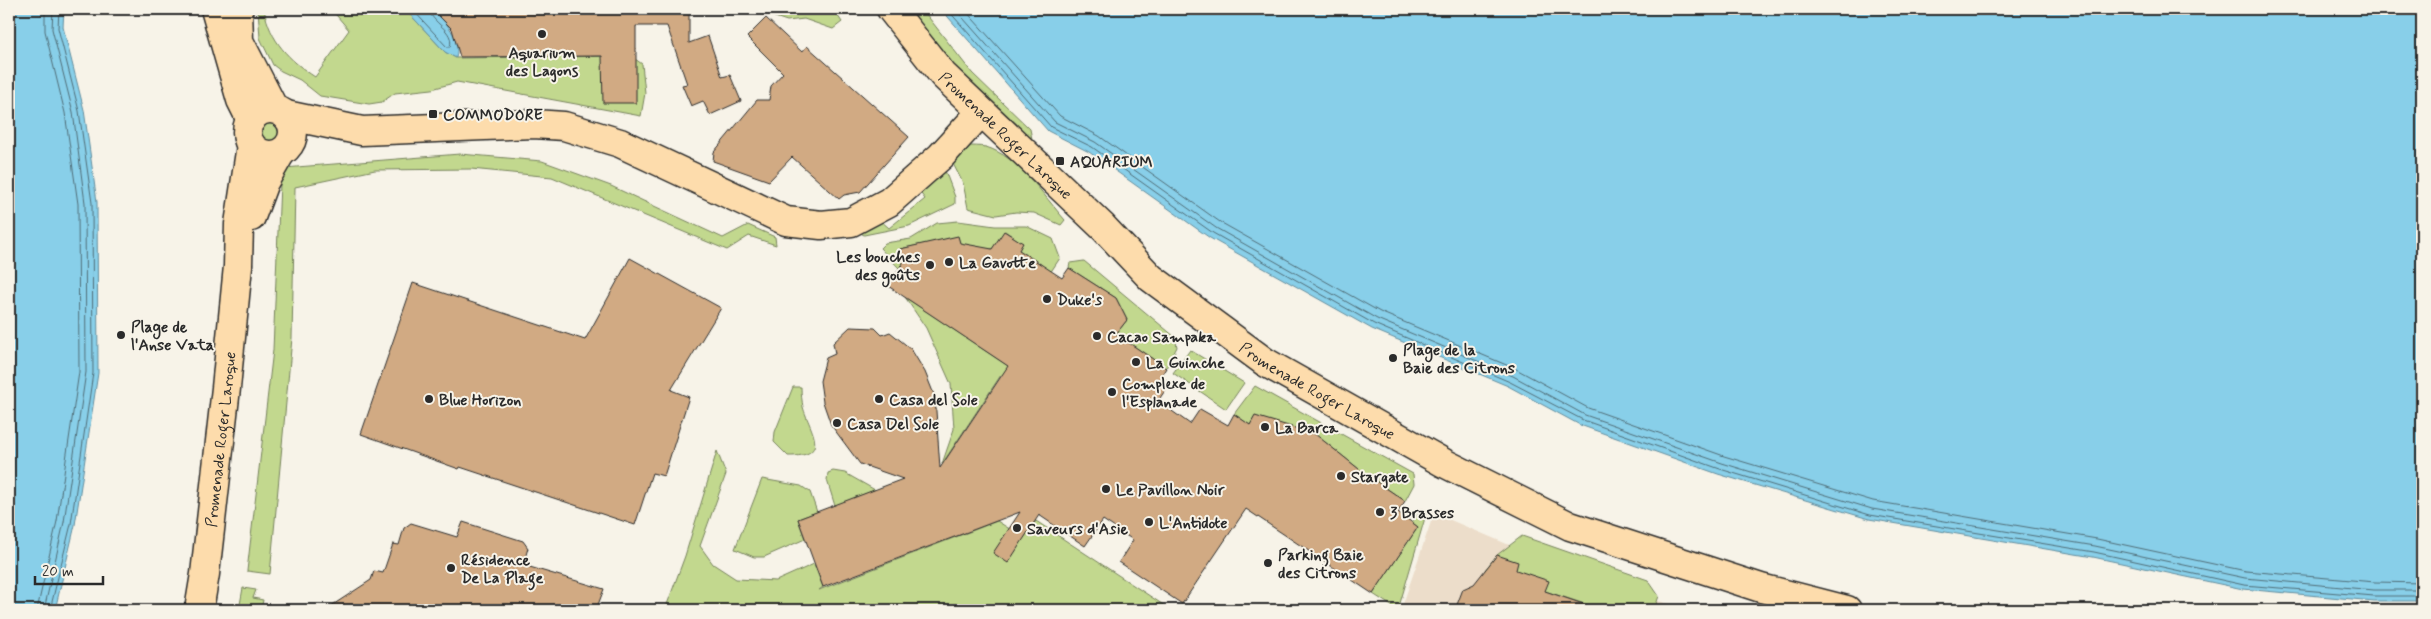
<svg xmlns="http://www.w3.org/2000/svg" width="2431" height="619" font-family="Mynerve,sans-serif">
  <rect width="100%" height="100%" fill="#f7f3e8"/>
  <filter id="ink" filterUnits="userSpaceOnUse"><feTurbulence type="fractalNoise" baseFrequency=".02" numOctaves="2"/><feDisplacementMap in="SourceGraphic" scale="10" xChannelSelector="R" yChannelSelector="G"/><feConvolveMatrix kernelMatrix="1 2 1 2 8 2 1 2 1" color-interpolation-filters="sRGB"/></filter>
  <g filter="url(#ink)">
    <!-- built -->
    <polygon fill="#ecddca" points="1434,513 1521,550 1647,598 1692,610 1401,610"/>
    <!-- green -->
    <g fill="#c2d88e" stroke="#76825c">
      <path d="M258 9H264C270 41 289 60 315 77L349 30 331 9H405L445 52 456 58 631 56 642 64 645 93 641 116 457 82 432 89 395 93 382 102 369 104 320 96 300 80 281 71 273 65 260 38Z"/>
      <polygon points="760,9 833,9 842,22 833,29 804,19 787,21 760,12"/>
      <polygon points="905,9 922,9 972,73 1030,129 1035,154 964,81"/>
      <polygon points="261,110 292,123 294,135 289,147 268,156 256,152 251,118"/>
      <path d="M966 146C973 146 980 146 986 147 1019 157 1043 195 1065 220L1061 225 1034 213 1016 212 996 215 968 208 963 183 950 158Z"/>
      <polygon points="460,154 542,161 611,186 723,238 748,225 775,237 776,245 749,236 727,250 552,177 471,169 375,170 295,187 292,338 270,574 247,571 273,350 280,184 284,168"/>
      <polygon points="944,168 955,197 955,204 909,226 864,235 859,232 880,220 889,228 925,199 918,190"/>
      <polygon points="958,221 995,226 1026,226 1053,239 1060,258 1042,285 1033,278 1042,265 1019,250 1022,243 1005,231 992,249 962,251 958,237 900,249 904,268 899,268 880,248 885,243 911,239 937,223"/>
      <polygon points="1084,261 1175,337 1177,347 1166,368 1116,334 1127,320 1116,298 1069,268 1070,263"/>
      <polygon points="905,297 1014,370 1008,379 1001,375 942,464 954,429 951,384 926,328"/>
      <polygon points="1190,350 1244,383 1226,409 1173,373"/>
      <polygon points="1255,386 1413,474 1414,484 1405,501 1364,473 1315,434 1255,417 1250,425 1234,414"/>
      <path d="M793 387H801C801 394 802 401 803 407 810 431 832 457 788 456L774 442 775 432Z"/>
      <polygon points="717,451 726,474 700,546 713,564 736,579 776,581 814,564 823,587 819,590 997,521 1024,538 1036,521 1171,610 1108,610 1103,607 1100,610 665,610 685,556"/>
      <polygon points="833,471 845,473 875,490 835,506 827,480 828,473"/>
      <polygon points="762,479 801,486 810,492 817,512 798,519 805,539 764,557 754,557 735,549"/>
      <polygon points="1422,509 1427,511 1398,610 1373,594 1418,527 1411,522"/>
      <polygon points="1522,536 1648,580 1659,596 1654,610 1603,610 1484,571 1497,555"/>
      <polygon points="243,588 256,590 253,598 263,600 261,610 239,610"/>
    </g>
    <!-- water -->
    <g fill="#88cfe9" stroke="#638d9d">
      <polygon points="9,9 64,9 63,27 84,110 97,202 98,373 75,525 55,610 9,610"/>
      <path d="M405 9H432C446 23 461 36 456 58L445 52Z"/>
      <polygon points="941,9 2422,9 2422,601 2374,601 2243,589 2093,557 1869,519 1718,474 1580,425 1508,386 1372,329 1210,238 1089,152 1048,131"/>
    </g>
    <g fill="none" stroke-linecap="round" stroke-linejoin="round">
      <!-- shore -->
      <g stroke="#506d77" stroke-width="1">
        <path d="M412 9 447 47H450C455 29 431 24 429 9"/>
        <polyline points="947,9 1051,127 1092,147 1213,233 1374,324 1510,382 1583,420 1720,469 1870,515 2094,552 2244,585 2374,596 2422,596"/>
        <polyline points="955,9 1055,122 1095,142 1216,228 1377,319 1513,376 1585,415 1722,463 1872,509 2095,546 2245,578 2374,590 2422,590"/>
        <polyline points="964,9 1060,116 1099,136 1220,222 1380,312 1516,369 1588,408 1724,456 1873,501 2097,539 2246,571 2375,582 2422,583"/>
        <polyline points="37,610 57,521 79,372 78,204 65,113 45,31 45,9"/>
        <polyline points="44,610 64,522 86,372 85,203 73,112 52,29 53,9"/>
        <polyline points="50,610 71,524 93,373 92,203 79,111 58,28 59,9"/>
      </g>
    </g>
    <!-- building -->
    <g fill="#d1aa83" stroke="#2b2b2b">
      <polygon points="432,9 689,9 689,43 708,36 722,77 730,75 741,101 710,115 703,101 691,106 682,85 687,84 667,26 636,26 636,103 603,103 602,56 460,57 452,29"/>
      <polygon points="766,18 802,52 807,46 909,137 860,192 844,195 839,199 792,157 769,181 713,161 714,152 757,100 769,100 771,86 783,73 747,37"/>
      <polygon points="1004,231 1023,243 1019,250 1062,278 1069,268 1116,298 1127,320 1116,334 1166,368 1161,376 1170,383 1158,401 1190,424 1200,409 1228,425 1234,414 1250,425 1255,416 1315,434 1364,473 1405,501 1398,512 1418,527 1373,594 1246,509 1182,604 1119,562 1133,540 1103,520 1085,546 1039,515 1008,563 993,553 1020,512 823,587 798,519 903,479 860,464 831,425 823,402 820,381 826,358 835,354 833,343 850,327 875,328 882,335 890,332 911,349 925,372 935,397 940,468 1008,366 888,286 903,263 900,249 958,236 960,243 992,249"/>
      <polygon points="630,258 721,308 671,390 689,397 664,476 652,473 635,525 460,467 459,469 361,434 413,283 585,340"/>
      <polygon points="463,522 523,541 528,548 523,565 604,589 596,610 325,610 371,580 374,571 383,573 393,544 399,545 404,528 411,523 457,537"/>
      <polygon points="1497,555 1518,562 1516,570 1549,581 1545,591 1592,607 1591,610 1455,610 1463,589 1474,584"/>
    </g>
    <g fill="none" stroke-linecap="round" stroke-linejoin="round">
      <defs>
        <g id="primary">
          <polyline points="215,9 241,100 251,120"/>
          <polyline points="238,9 239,41 274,109"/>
          <path id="s1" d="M891 9 943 75 1103 227 1151 278 1265 362 1444 463 1570 526 1761 588 1847 610"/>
          <circle cx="270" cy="132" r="23"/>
          <polyline points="286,115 362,131 534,124 564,126 620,143 786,221 821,225 851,222 889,202 941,156 981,112"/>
          <polyline points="251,217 264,182 280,154"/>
          <path id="s2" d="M199 610 205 574 226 388 238 266 239 224 251 145"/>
        </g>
      </defs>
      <!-- primary casing -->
      <use href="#primary" stroke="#2b2b2b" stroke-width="31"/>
      <!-- primary -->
      <use href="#primary" stroke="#fddcac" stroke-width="28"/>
    </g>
  </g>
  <!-- markers -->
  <g fill="#2b2b2b" stroke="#f7f3e8" stroke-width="2">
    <circle cx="542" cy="34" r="5"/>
    <rect x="428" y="109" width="10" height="10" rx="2.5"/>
    <rect x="1055" y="156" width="10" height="10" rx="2.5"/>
    <circle cx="949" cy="262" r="5"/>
    <circle cx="930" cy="265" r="5"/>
    <circle cx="1047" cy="299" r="5"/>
    <circle cx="121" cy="335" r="5"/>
    <circle cx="1097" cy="336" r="5"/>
    <circle cx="1393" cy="358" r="5"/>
    <circle cx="1136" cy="362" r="5"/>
    <circle cx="1112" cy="392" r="5"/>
    <circle cx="429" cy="399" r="5"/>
    <circle cx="879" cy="399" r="5"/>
    <circle cx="837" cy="423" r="5"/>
    <circle cx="1265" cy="427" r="5"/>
    <circle cx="1341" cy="476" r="5"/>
    <circle cx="1106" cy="489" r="5"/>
    <circle cx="1380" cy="512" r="5"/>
    <circle cx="1149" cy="522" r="5"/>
    <circle cx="1017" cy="528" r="5"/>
    <circle cx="1268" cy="563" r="5"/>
    <circle cx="451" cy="568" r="5"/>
  </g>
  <g text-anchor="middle" stroke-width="4" stroke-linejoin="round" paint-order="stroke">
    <!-- poi labels -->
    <g font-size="16" font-weight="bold" fill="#2b2b2b" stroke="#f7f3e8" text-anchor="start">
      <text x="542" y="58" text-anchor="middle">Aquarium<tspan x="542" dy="18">des Lagons</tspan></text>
      <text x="443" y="120">COMMODORE</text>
      <text x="1070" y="167">AQUARIUM</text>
      <text x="920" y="262" text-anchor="end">Les bouches<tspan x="920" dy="18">des goûts</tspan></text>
      <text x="959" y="268">La Gavotte</text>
      <text x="1057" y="305">Duke's</text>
      <text x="131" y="332">Plage de<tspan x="131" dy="18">l'Anse Vata</tspan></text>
      <text x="1107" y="342">Cacao Sampaka</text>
      <text x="1403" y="355">Plage de la<tspan x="1403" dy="18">Baie des Citrons</tspan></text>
      <text x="1146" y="368">La Guinche</text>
      <text x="1122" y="389">Complexe de<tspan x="1122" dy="18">l'Esplanade</tspan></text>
      <text x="439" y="405">Blue Horizon</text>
      <text x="889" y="405">Casa del Sole</text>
      <text x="847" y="429">Casa Del Sole</text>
      <text x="1275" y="433">La Barca</text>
      <text x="1351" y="482">Stargate</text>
      <text x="1116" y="495">Le Pavillon Noir</text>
      <text x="1390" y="518">3 Brasses</text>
      <text x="1159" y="528">L'Antidote</text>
      <text x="1027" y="534">Saveurs d'Asie</text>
      <text x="1278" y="560">Parking Baie<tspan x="1278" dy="18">des Citrons</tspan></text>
      <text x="461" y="565">Résidence<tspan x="461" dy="18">De La Plage</tspan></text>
    </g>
    <!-- street labels -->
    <g font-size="16" fill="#2b2b2b" stroke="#f7f3e8">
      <text dy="6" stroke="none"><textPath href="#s1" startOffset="171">Promenade Roger Laroque</textPath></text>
      <text dy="6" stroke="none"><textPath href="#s1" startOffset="576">Promenade Roger Laroque</textPath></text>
      <text dy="6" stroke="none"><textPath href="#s2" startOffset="172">Promenade Roger Laroque</textPath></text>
    </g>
  </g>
  <!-- margin -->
  <rect width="2431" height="619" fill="none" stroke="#f7f3e8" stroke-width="30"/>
  <rect x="15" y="15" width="2401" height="589" fill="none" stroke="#2b2b2b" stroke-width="2" filter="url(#ink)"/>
  <!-- scale -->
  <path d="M35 576v8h68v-8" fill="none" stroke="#2b2b2b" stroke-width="2.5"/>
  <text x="42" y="576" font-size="15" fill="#2b2b2b" stroke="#f7f3e8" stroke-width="4" paint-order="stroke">20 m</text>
</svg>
